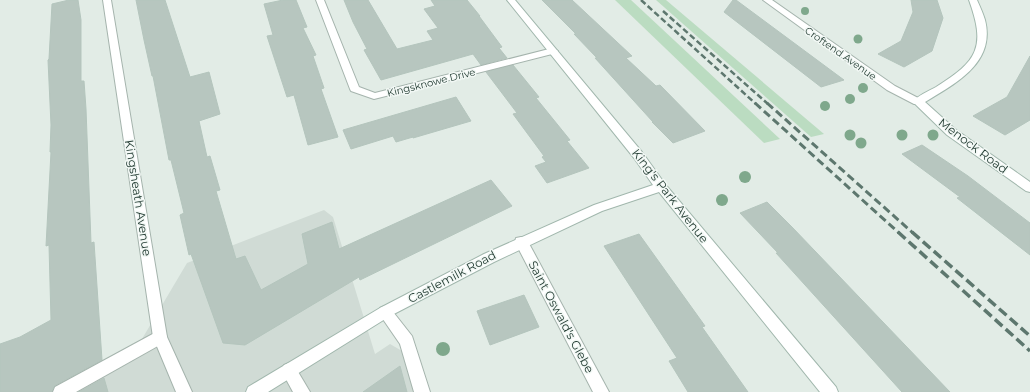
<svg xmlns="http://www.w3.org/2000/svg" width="1030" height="392" font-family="Montserrat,sans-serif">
  <rect width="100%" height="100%" fill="#e2ece6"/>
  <!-- built -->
  <polygon fill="#d0dbd5" points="324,210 333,217 375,354 390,344 402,351 416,392 52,392 139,344 187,263"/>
  <!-- green -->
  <g fill="#bbdcc1">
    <polygon points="615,0 631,0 780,139 764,143"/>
    <polygon points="656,0 666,0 824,134 811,137"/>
  </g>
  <!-- building -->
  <g fill="#b7c6bf" stroke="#b4c5bd">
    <polygon points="69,0 78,0 81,20 81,81 84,81 86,109 91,243 94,242 102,360 54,386 52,392 0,392 0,344 20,337 51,320 49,245 46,246 51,152 50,152 51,125 48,60 49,59 52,4"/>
    <polygon points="136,0 165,0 190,77 209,72 220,114 199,121 207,157 210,156 220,190 216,191 236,259 245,256 261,290 308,264 302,234 332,222 339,249 491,180 512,206 360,280 359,277 245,345 223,343 191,254 189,255 180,215 184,213 171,160 169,160 153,76 152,76 144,40"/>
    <polygon points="283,0 296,0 307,27 303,28 316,55 313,56 324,88 321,89 338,137 308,145 294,95 287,97 267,36 273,35 264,4"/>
    <polygon points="344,0 368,0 397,49 433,40 427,31 438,28 424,9 435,6 431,0 467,0 480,16 479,16 502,47 499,48 507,58 481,65 473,54 381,80 364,50 367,49 353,22"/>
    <polygon points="542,0 572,0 632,56 626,58 656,86 660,85 705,131 673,143 652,122 653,122 595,58 597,58 574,34 576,34"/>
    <polygon points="733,0 736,0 844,80 821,87 724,12"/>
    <polygon points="911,0 937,0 943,18 932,51 904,67 878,54 901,41 913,12"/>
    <polygon points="1030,56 1030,120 1005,135 973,116 1007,97"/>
    <polygon points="513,65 539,97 536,98 570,140 567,141 589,168 547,183 535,166 546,162 542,157 544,156 513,114 517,113 486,72"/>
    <polygon points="456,97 471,121 413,138 413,137 396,142 393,136 351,149 343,130"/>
    <polygon points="922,145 968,176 1030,223 1030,255 957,198 960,197 902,154"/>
    <polygon points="767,202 792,227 950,392 902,392 776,253 778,253 740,213"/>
    <polygon points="639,234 705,326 702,327 748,392 688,392 669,361 677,358 604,246"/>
    <polygon points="524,295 539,327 490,345 477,311"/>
    <polygon points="400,366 407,392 363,392"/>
    <polygon points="104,378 108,392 79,392"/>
  </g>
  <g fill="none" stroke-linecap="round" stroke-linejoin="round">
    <defs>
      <g id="lane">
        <polygon points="385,306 390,308 412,336 430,392 414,392 400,344 378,312 380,308"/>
        <polygon points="160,330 165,332 167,337 165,342 76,392 53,392 55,387"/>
        <polygon points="289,363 294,365 310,392 293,392 281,370 284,365"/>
      </g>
      <g id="street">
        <polygon points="103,0 111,0 167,337 192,392 176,392 153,337"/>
        <polygon points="316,0 324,0 359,87 375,93 553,48 558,51 556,53 374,99 351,91 350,89"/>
        <polygon points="763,0 772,0 895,86 922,100 923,102 922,104 914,104 887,90"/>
        <polygon points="521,237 526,238 609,392 593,392 515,242 516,238"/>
      </g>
      <g id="secondary">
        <polygon points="507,0 515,0 642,152 665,184 836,387 838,392 820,392 659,192 602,211 494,262 390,316 268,392 246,392 248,387 380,308 484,254 594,205 653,185 634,158"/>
        <path d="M969 0H977C980 7 983 13 985 20 996 63 955 84 925 102L955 129 1030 182V192L1026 191 947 135 913 102C918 95 929 91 936 87 978 61 986 47 969 0Z"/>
      </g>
    </defs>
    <!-- lane casing -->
    <use href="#lane" stroke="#a5b4ad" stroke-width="2"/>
    <!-- street casing -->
    <use href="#street" stroke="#a5b4ad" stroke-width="2"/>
    <!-- secondary casing -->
    <use href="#secondary" stroke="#a1b7ad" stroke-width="2"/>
    <!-- lane -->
    <use href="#lane" fill="#fff" fill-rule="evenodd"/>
    <!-- street -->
    <use href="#street" fill="#fff" fill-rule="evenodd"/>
    <!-- secondary -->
    <use href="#secondary" fill="#fff" fill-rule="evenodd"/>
    <!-- rail-far2 -->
    <g stroke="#5d776e" stroke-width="2.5" stroke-dasharray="6 3" stroke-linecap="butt">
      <polyline points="641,0 756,104"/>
      <polyline points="663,11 768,104"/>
    </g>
    <!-- rail-far1 -->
    <g stroke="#5d776e" stroke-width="3" stroke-dasharray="8 4" stroke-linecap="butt">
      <polyline points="755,103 899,233"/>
      <polyline points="767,103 913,233"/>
    </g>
    <!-- rail -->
    <g stroke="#5d776e" stroke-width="3.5" stroke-dasharray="10 4.5" stroke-linecap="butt">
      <polyline points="898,232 1030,351"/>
      <polyline points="912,232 1030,336"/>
    </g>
  </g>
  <!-- trees -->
  <g fill="#7fa88c">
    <circle cx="805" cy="11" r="4"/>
    <circle cx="858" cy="39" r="4.5"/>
    <circle cx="863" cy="88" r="5"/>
    <circle cx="850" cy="99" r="5"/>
    <circle cx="825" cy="106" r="5"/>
    <circle cx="850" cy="135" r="5.5"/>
    <circle cx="902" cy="135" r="5.5"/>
    <circle cx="933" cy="135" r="5.5"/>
    <circle cx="861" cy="143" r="5.5"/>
    <circle cx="745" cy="177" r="6"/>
    <circle cx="722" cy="200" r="6"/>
    <circle cx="443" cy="349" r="7"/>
  </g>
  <g text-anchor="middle" stroke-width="3" stroke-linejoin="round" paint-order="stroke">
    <!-- far-street labels -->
    <g font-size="10" fill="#233c33" stroke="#f2f8f5">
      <text transform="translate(841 53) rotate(35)" y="4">Croftend Avenue</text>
      <text transform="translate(431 82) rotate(-14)" y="4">Kingsknowe Drive</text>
    </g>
    <!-- street labels -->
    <g font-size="12" fill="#233c33" stroke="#f2f8f5">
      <text transform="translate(973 146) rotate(37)" y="4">Menock Road</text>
      <text transform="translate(670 196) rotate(52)" y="4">King's Park Avenue</text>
      <text transform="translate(138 198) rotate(81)" y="4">Kingsheath Avenue</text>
      <text transform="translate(452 277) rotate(-28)" y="4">Castlemilk Road</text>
      <text transform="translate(561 317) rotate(62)" y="4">Saint Oswald's Glebe</text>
    </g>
  </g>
</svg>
